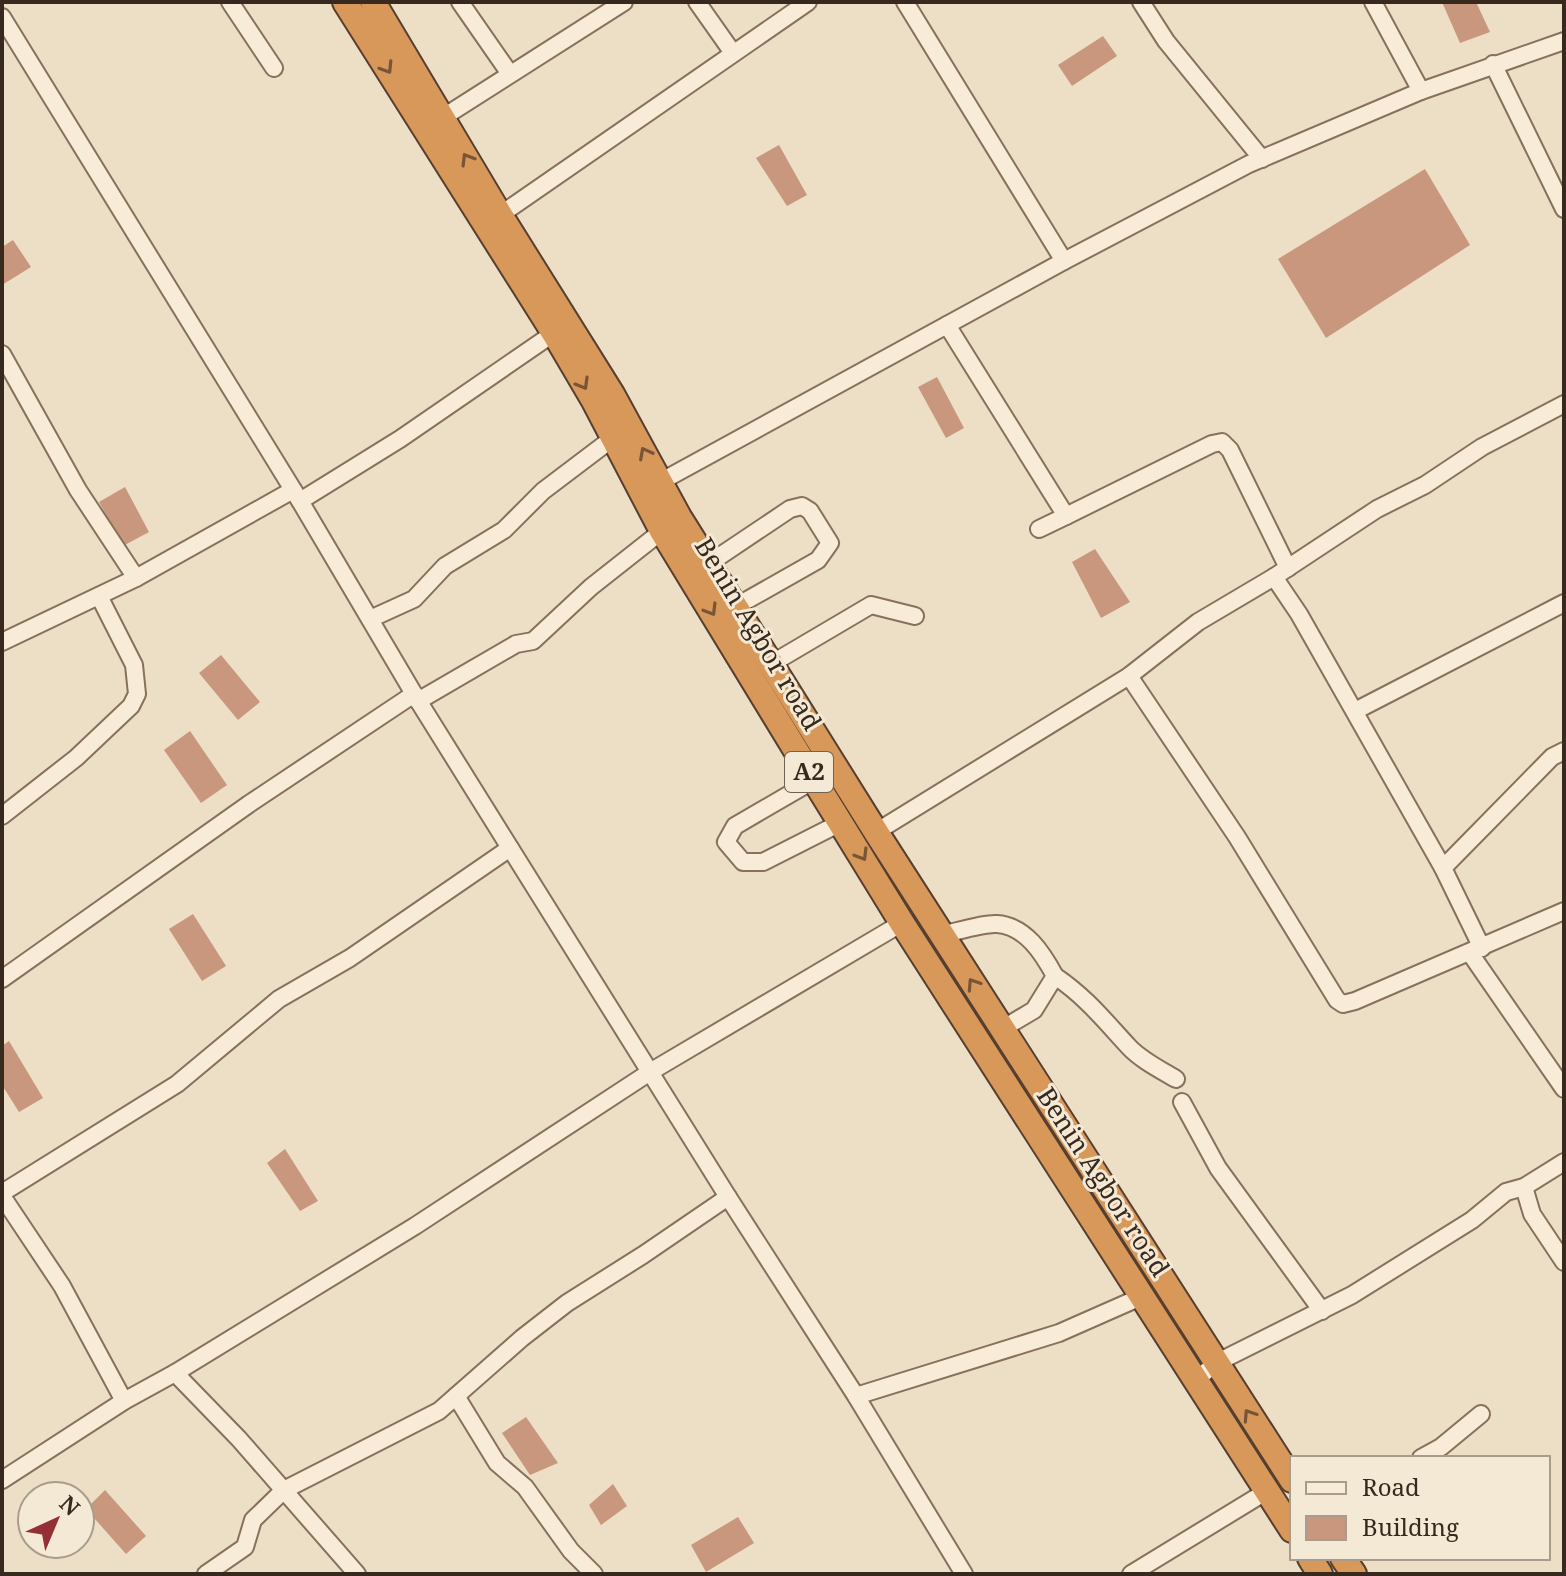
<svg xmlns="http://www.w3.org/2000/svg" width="1566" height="1576" font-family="'Noto Serif',serif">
  <rect width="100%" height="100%" fill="#eddec6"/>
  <!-- building -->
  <g fill="#c9977d">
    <polygon points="1442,2 1476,2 1490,32 1460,43"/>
    <polygon points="1103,36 1117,56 1072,86 1058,65"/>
    <polygon points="779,145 807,195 787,206 756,158"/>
    <polygon points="1425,169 1470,245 1326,338 1278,259"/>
    <polygon points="13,240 31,267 2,285 2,247"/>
    <polygon points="937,377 964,428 946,438 918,387"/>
    <polygon points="125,487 149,532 123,546 99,502"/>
    <polygon points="1095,549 1130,602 1101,618 1072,562"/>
    <polygon points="221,655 260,702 238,720 199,673"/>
    <polygon points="190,731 227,785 201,803 164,750"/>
    <polygon points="193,914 226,966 202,981 169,929"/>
    <polygon points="9,1041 43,1098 19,1112 2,1085 2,1046"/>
    <polygon points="285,1149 318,1201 300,1211 267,1163"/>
    <polygon points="526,1417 558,1463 530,1475 502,1433"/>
    <polygon points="613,1484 627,1506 601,1525 589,1505"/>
    <polygon points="105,1490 146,1536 126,1554 86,1509"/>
    <polygon points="738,1517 754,1543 706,1572 691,1545"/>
  </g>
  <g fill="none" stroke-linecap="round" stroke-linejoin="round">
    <defs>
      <g id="minor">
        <polyline points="230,2 274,68"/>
        <polyline points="460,2 510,74"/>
        <polyline points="697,2 733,53"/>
        <polyline points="905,2 1064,261"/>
        <polyline points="1141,2 1166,41 1262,159"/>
        <polyline points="1373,2 1421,91"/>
        <polyline points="2,17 300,501 414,694 728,1197 856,1396 964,1574"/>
        <polyline points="1493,64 1564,209"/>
        <polyline points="442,118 624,2"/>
        <polyline points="500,215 808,2"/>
        <polyline points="947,325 1066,516 1039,529"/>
        <polyline points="2,354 78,490 136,578"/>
        <polyline points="660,482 1064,261 1249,164 1421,91 1564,41"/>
        <polyline points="300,501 400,439 554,333"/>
        <polyline points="1066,516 1212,444 1222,442 1230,450 1288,568"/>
        <polyline points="708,564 790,509 802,506 810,511 830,543 818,560 735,607"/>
        <polyline points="1274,577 1299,614 1443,868 1482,948"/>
        <polyline points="370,619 414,599 445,566 504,530 543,491 613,438"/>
        <polyline points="2,642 136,578 293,490"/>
        <polyline points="771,664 871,605 915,616"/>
        <polyline points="1129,676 1237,837 1337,1000 1343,1004 1355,1001 1564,911"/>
        <polyline points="418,701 516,644 533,641 591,587 662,531"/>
        <polyline points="1355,711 1564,603"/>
        <polyline points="814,780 735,826 726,842 743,862 763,862 842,822"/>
        <polyline points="2,816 76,758 131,706 137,694 134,665 99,596"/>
        <polyline points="876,832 1129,676 1198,622 1274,577 1377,509 1425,485 1482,447 1564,404"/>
        <polyline points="1443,868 1552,757 1564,751"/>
        <path d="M941 935C956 932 982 923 997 924 1026 926 1043 954 1055 976L1034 1010 1002 1029"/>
        <polyline points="1470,953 1564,1089"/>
        <path d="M1055 976C1086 997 1104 1020 1129 1047 1141 1060 1161 1070 1176 1079"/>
        <polyline points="2,979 249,804 414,694"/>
        <polyline points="1182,1102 1218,1168 1322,1311"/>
        <polyline points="1524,1187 1532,1214 1564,1262"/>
        <polyline points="2,1193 177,1084 279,999 350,958 510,848"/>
        <polyline points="2,1196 62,1286 124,1401"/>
        <polyline points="175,1373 239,1439 357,1574"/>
        <polyline points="1196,1380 1216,1363 1352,1295 1472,1220 1506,1192 1524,1187 1564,1162"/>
        <polyline points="456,1396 497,1463 525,1487 571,1551 594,1574"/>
        <polyline points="856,1396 1059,1333 1143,1296"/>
        <polyline points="1421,1458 1441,1447 1481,1414"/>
        <polyline points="2,1480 124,1401 175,1373 415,1226 650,1072 902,923"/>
        <polyline points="206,1574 245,1547 253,1520 284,1490 439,1411 522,1338 567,1303 643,1255 728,1197"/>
        <polyline points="1131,1574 1267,1491"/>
      </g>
      <g id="highway">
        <polyline points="345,2 554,333 594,401 662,531 814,780 902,923 1292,1530"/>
        <polyline points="373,2 500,215 612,394 679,517 876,832 1292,1480"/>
        <polyline points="1310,1558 1320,1574"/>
        <polyline points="1343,1558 1354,1574"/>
      </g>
    </defs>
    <!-- minor casing -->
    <use href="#minor" stroke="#87705c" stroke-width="20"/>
    <!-- highway casing -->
    <use href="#highway" stroke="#553f30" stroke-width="28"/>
    <!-- minor -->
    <use href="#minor" stroke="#f8ecd9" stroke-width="16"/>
    <!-- highway -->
    <use href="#highway" stroke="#d8985a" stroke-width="24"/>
  </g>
  <!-- one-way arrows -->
  <defs><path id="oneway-chevron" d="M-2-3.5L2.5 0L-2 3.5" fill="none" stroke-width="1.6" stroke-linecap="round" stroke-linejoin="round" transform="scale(2)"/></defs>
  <g stroke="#785537">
    <use href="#oneway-chevron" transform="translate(387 68) rotate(58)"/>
    <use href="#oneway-chevron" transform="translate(467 159) rotate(-121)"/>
    <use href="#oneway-chevron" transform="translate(583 384) rotate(60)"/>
    <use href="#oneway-chevron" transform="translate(645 453) rotate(-118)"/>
    <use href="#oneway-chevron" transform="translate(711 610) rotate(59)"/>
    <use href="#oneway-chevron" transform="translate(862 855) rotate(59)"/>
    <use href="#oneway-chevron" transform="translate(973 984) rotate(-123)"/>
    <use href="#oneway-chevron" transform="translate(1249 1415) rotate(-123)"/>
  </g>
  <g text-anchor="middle" stroke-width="6" stroke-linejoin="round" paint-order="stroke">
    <!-- shield labels -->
    <rect fill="#f4e9d5" stroke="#706356" stroke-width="2" x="785" y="752" width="48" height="40" rx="6"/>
    <g font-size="24" font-weight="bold" fill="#38291f">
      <text x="809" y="780">A2</text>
    </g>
    <!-- street labels -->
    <g font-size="26" fill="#38291f" stroke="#f4e9d5">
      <text transform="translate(758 634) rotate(59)" y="9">Benin Agbor road</text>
      <text transform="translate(1103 1182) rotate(57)" y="9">Benin Agbor road</text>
    </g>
  </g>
  <!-- border -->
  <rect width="1566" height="1576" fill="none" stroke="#38291f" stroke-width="8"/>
  <!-- legend -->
  <rect x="1290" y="1456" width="260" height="104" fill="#f4e9d5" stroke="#a99c8c" stroke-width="2"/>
  <rect x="1306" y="1482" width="40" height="12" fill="#f8ecd9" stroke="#a99c8c" stroke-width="2"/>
  <text x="1362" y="1496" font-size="24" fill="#38291f">Road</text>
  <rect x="1306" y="1516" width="40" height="24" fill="#c9977d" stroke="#a99c8c" stroke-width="2"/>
  <text x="1362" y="1536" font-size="24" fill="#38291f">Building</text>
  <!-- north arrow -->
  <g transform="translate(56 1520) rotate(44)"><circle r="38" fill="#f4e9d5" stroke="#a99c8c" stroke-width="2"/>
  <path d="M0-6L14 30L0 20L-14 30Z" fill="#942f36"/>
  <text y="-12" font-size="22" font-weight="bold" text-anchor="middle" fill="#38291f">N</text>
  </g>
</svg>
